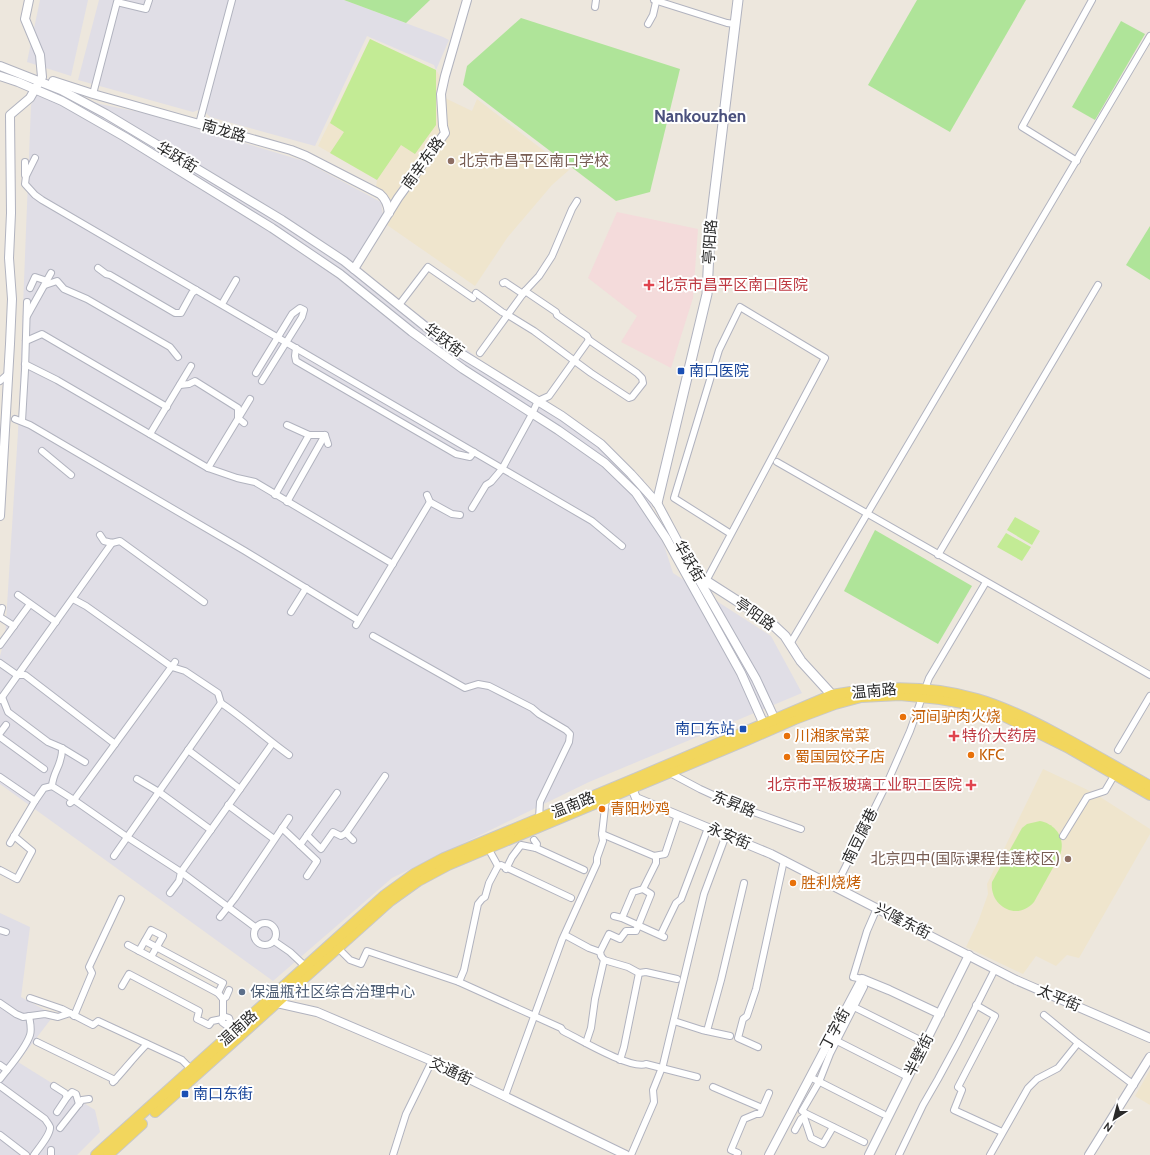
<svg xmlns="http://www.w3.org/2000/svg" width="1150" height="1155" font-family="Cabin,'Noto Sans SC',sans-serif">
  <rect width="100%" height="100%" fill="#ede7dd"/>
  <!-- industrial -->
  <g fill="#e0dee6">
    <polygon points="40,0 88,0 71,76 27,62"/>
    <polygon points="99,0 344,0 443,37 449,40 436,70 434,65 367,36 315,146 210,117 206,113 198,110 193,112 78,80"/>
    <polygon points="43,84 100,104 144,113 304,161 381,202 383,215 353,265 359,271 643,479 673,573 771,636 802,693 589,782 392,878 273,981 0,784 0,656 5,637 18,432 31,105"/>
    <polygon points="0,913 30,927 21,997 54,1015 18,1062 95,1110 100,1132 77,1155 0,1155"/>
  </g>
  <!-- education -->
  <g fill="#efe5cd">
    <polygon points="370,39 436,70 440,76 447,99 472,111 477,99 569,170 552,185 507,238 475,286 387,225 390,218 393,202 376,187 377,180 318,146"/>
    <polygon points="1043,769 1094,793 1150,829 1150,834 1079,958 1067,955 1056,966 1036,956 1023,974 966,947 978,922 988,894 987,884"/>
    <polygon points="1150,1070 1150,1105 1135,1096"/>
  </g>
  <!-- medical -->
  <polygon fill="#f4dbdb" points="617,212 698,229 693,298 671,368 621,342 637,316 588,278"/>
  <!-- green -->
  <g fill="#afe499">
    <polygon points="344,0 430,0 406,23"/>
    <polygon points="917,0 1026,0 950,132 868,85"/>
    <polygon points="521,18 680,69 650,192 616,201 463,85 467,66"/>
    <polygon points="1121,21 1145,34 1095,120 1072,107"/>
    <polygon points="1150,226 1150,280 1126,265"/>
    <polygon points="875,530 972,586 938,644 844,591"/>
  </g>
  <!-- pitch -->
  <g fill="#c3eb95">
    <polygon points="370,39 436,70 436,125 415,154 401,145 377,180 330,153 344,132 330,123"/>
    <polygon points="1015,517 1040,531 1032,545 1007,530"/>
    <polygon points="1006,533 1031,547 1022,561 997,547"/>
    <path d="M1040 821C1056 824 1066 839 1060 855L1034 902C1017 922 989 906 992 882L1022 828 1027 824Z"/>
  </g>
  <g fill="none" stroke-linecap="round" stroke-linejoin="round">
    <defs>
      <g id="minor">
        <polyline points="654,0 727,23 735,24"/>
        <polyline points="595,7 596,0"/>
        <polyline points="648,24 653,15 656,2"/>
        <polyline points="93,94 117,2 146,9 149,0"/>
        <polyline points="199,124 232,0"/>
        <polyline points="35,158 26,176 25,184 35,195 42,200 592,521 622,546"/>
        <polyline points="1077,161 1022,127 1092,0"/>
        <polyline points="25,162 25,175"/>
        <polyline points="98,268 106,274 110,275 175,313 181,313 192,293 196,290"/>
        <polyline points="503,283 505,282 523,294"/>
        <polyline points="45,285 57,281 64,289 87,299 170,347 178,357"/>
        <polyline points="30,288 35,277 47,281"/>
        <polyline points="476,293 502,312 508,315 534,331 591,373 629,398 632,397 643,383 642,378 637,373 589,340 587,336 557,315 556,312 525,291"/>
        <polyline points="222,304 236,280"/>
        <polyline points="399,305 428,267 473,298"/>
        <polyline points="27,316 51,273"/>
        <polyline points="26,341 42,334 167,407"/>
        <polyline points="296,348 295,356 296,361 456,454 470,457 474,452"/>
        <polyline points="480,353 525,291 539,276 552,256 572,209 577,201"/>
        <polyline points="25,364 57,380 208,468 237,478 255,482 393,564"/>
        <polyline points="256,373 292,314 300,308 304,310 302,317 262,381"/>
        <polyline points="0,381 8,374"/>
        <polyline points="180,385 189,384 195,381 238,408 238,418 244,423"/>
        <polyline points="15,419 30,425 245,551 358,620"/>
        <polyline points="22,421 25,370 27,302"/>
        <polyline points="287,425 309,435 325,435 328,444"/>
        <polyline points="150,434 191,366"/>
        <polyline points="42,451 71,475"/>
        <polyline points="777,462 1150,675"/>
        <polyline points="208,468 250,399"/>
        <polyline points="275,495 309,435"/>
        <polyline points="427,495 430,502 452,514 460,515"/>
        <polyline points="287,502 325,435"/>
        <polyline points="472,508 486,485 491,482 502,469 531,416 538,401 549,396 589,340"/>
        <polyline points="100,535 104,541 112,543 120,541 204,602"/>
        <polyline points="938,555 1098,285"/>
        <polyline points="706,581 825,358 740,307 719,350 674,498 731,534"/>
        <polyline points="18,595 56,622"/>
        <path d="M73 599 86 606 172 667 185 671 218 693 221 703C245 719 265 738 289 755"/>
        <polyline points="291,612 306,588"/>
        <polyline points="0,615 2,608"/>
        <polyline points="0,617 14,626"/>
        <polyline points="356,625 430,502"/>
        <polyline points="373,636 465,688 478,684 489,686 532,708 539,714 566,730 570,734 569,742 540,802 539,818"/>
        <polyline points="790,644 1150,36"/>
        <polyline points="0,645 30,604"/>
        <polyline points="0,663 17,675 25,675 115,744"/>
        <polyline points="2,697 8,712 48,742 62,748 85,762"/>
        <polyline points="0,700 112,543"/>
        <polyline points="0,733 6,725"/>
        <polyline points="0,737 44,769"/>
        <path d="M62 748C63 764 53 771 52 786L74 800 127 837 181 872 255 927"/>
        <polyline points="188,750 240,789"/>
        <polyline points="1118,750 1150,696"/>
        <polyline points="670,773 700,789 737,806 801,829"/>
        <polyline points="0,777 35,801 44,788 52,786"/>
        <polyline points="137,779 159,792 211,830"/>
        <polyline points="70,803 74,800 175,662"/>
        <polyline points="228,805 274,839"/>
        <polyline points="282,828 317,861 307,876"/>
        <polyline points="346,833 353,840"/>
        <polyline points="602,834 654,856 665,854 678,815"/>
        <polyline points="307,835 321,849 333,832 341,836 346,833 385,776"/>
        <polyline points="1063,836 1087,797 1105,791 1115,774"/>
        <polyline points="534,840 537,844 536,848"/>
        <polyline points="10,843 35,801"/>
        <polyline points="300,845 337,793"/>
        <polyline points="114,856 221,703"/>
        <polyline points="498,866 501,865 571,898"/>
        <polyline points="506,869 512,857 521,845 536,848 584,870"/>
        <polyline points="0,870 17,879 32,851 14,836"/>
        <polyline points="836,886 888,781 910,731 929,678 986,582"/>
        <polyline points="170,893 179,881 181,872 272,744"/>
        <polyline points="614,916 622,918 664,937"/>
        <polyline points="220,917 235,898 289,818"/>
        <polyline points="622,918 633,892 643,889 656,863 656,856"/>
        <circle cx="265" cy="934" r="11"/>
        <polyline points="0,930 6,932"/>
        <polyline points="661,934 676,903 681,899 708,828"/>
        <polyline points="565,935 589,948 600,952 601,956 604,960 628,967 639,973 646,972 677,979"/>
        <polyline points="145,941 223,983 218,993"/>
        <polyline points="274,941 290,952 306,967"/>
        <polyline points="128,945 218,993 223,999 223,1016"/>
        <path d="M338 948 350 960 361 964 367 951 459 982 561 1028 563 1031C579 1039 631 1070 646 1064L697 1077"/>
        <polyline points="139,951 151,930 163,936 151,957"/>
        <polyline points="600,952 609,934 620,939 626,931 636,931 651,894 643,889"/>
        <polyline points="862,979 853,977 867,931 877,908"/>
        <polyline points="459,982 464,970 478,904 482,899 485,897 489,883 498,866 488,848"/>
        <polyline points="122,986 129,974 199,1011 197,1019 209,1025 212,1021 222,1019"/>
        <polyline points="30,998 62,1009 93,1025 98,1021 182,1060 192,1070"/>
        <polyline points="223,999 226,997 229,990"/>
        <polyline points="0,1003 16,1014 23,1017 45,1014 58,1017 70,1013"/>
        <polyline points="976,1005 995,1016 958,1087 962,1090 954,1110 1002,1132"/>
        <polyline points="854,1007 920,1040"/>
        <polyline points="1044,1015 1078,1043 1134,1085"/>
        <polyline points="74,1016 92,973 89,967 121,899"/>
        <polyline points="674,1021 702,1030 730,1036"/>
        <polyline points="228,1024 230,1021 229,1018 223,1016 222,1019 222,1022 226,1025 228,1024 234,1032"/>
        <polyline points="707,1031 721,980 744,883"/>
        <polyline points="837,1041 904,1075"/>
        <polyline points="37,1042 115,1080"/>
        <polyline points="586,1043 591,1028 595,999 604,960"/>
        <polyline points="758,1047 738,1038 743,1019 747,1016 756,989 784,860"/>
        <polyline points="620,1060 624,1047 639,973"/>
        <polyline points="0,1065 7,1070"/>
        <polyline points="810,1077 883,1114"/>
        <path d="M0 1079C9 1067 25 1050 30 1035 32 1029 30 1022 29 1016"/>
        <path d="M113 1082C125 1069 135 1056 147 1044"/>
        <path d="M0 1086 45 1119C46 1121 49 1124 50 1127 51 1134 38 1149 34 1155"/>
        <polyline points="54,1086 65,1093 67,1097"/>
        <polyline points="713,1087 762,1108"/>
        <polyline points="505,1096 562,940 597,863 597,858 603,841 602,834 606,799"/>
        <polyline points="57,1112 67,1097 72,1092 76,1094 79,1104"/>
        <polyline points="805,1113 864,1142"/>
        <polyline points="833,1127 823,1144 811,1138 804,1117 805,1113 802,1111 819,1082 830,1054 864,987"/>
        <polyline points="60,1128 82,1100 89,1099"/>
        <polyline points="795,1130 801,1119 804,1117"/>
        <polyline points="0,1135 26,1155"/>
        <polyline points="51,1155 51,1150"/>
        <polyline points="393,1155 406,1114 432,1061"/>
        <polyline points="631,1155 654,1102 653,1090 663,1065 704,894 726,835"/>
        <polyline points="737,1155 738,1153 731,1150 744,1119 756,1114 760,1114 769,1093"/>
        <polyline points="899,1155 923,1105 938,1079 958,1042 995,969"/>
        <polyline points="990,1155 1028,1088 1037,1079 1058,1068 1078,1043"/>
      </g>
      <g id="tertiary">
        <polyline points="0,66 61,90 106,114 282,220 344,261 452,348 562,416 601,444 631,474 657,503 686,557 756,679 777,724"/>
        <polyline points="0,76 18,82 62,101 125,137 272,228 340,274 412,332 463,369 558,430 605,463 636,493 666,538 741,673 766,729"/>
        <path d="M53 81 93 94 291 150 306 156 380 194C386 199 388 205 389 213"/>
        <polyline points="354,269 398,198 445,133 443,126 441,94 445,76 467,0"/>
        <polyline points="0,516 10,344 12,299 9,258 11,213 10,115 30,98 42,77 40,55 25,19 29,0"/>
        <polyline points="630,783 636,798 771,854 1016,980 1150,1038"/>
        <polyline points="273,999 277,1003 317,1012 432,1061 626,1155"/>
        <polyline points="769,1155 862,979 889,990 940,1014"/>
        <polyline points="869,1155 969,955"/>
        <polyline points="1089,1155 1150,1057"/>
      </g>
      <g id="secondary">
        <polyline points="657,503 707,294 710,230 738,0"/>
        <polyline points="695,571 706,581 770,622 785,636 801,661 832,695 834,701"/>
      </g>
      <g id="primary">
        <polyline points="155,1112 390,901 418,881 448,865 747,740 795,719 835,704 861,697 900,695 940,699 974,705 1004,716 1067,747 1150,795"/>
        <path d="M96 1155 385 895 414 874 444 858 639 777 832 695C879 686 930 685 977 699 1005 707 1031 720 1057 734 1089 751 1119 769 1150 786"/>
        <polyline points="108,1155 142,1124"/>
      </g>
    </defs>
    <!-- minor casing -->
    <use href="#minor" stroke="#b1b3bf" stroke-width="8"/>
    <!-- tertiary casing -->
    <use href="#tertiary" stroke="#b1b3bf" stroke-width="10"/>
    <!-- secondary casing -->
    <use href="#secondary" stroke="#b1b3bf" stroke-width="11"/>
    <!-- primary casing -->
    <use href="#primary" stroke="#c8c8c8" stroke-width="12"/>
    <!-- minor -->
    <use href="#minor" stroke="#fff" stroke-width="6"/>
    <!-- tertiary -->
    <use href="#tertiary" stroke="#fff" stroke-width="8"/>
    <!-- secondary -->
    <use href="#secondary" stroke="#fff" stroke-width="9"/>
    <!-- primary -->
    <use href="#primary" stroke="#f2d65d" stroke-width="10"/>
  </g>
  <!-- markers -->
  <g fill="#8d6e63" stroke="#fff" stroke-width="1.5">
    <circle cx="451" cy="161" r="4"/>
    <circle cx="1068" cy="859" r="4"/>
  </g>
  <g fill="#e0444e" stroke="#fff" stroke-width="1.5">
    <path d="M647 279h4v4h4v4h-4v4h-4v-4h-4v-4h4z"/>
    <path d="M952 730h4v4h4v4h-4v4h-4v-4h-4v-4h4z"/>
    <path d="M969 779h4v4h4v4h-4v4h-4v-4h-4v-4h4z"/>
  </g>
  <g fill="#1a4fb4" stroke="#fff" stroke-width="1.5">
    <rect x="677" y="367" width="8" height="8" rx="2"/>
    <rect x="739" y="725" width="8" height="8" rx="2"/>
    <rect x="181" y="1090" width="8" height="8" rx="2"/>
  </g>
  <g fill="#e8710a" stroke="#fff" stroke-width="1.5">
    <circle cx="903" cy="717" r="4"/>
    <circle cx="787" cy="736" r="4"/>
    <circle cx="971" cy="755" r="4"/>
    <circle cx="787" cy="757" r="4"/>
    <circle cx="602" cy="809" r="4"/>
    <circle cx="793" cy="883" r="4"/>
  </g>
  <circle fill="#5c6f8a" stroke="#fff" stroke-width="1.5" cx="242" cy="992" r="4"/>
  <g text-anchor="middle" stroke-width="4" stroke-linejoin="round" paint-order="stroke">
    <!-- street labels -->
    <g font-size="15" fill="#2b2b2b" stroke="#fff">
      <text transform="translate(224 131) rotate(16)" y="5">南龙路</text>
      <text transform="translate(177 157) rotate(31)" y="5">华跃街</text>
      <text transform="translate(423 163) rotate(-54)" y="5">南辛东路</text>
      <text transform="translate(710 242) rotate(-86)" y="5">亭阳路</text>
      <text transform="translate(444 340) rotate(37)" y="5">华跃街</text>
      <text transform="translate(689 561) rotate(60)" y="5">华跃街</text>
      <text transform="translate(755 614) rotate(35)" y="5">亭阳路</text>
      <text transform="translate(874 691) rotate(-5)" y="5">温南路</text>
      <text transform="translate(734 804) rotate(22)" y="5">东昇路</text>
      <text transform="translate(573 805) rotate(-22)" y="5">温南路</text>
      <text transform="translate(729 836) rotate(23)" y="5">永安街</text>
      <text transform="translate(860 836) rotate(-64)" y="5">南豆腐巷</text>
      <text transform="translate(903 921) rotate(27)" y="5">兴隆东街</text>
      <text transform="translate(1059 998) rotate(23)" y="5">太平街</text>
      <text transform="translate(238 1028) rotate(-42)" y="5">温南路</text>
      <text transform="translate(835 1029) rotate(-62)" y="5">丁字街</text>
      <text transform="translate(919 1055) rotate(-63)" y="5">半壁街</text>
      <text transform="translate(451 1071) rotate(25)" y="5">交通街</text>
    </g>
    <!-- education labels -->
    <g font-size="15" fill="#785e54" stroke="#fff" text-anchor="start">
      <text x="459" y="166">北京市昌平区南口学校</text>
      <text x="1060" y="864" text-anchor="end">北京四中(国际课程佳莲校区)</text>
    </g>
    <!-- health labels -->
    <g font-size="15" fill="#be3a42" stroke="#fff" text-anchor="start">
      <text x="658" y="290">北京市昌平区南口医院</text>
      <text x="962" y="741">特价大药房</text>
      <text x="962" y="790" text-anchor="end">北京市平板玻璃工业职工医院</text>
    </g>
    <!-- transit labels -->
    <g font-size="15" fill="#164399" stroke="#fff" text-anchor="start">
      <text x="689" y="376">南口医院</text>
      <text x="735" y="734" text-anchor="end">南口东站</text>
      <text x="193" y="1099">南口东街</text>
    </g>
    <!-- food labels -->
    <g font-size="15" fill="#c56008" stroke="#fff" text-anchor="start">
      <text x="911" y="722">河间驴肉火烧</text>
      <text x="795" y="741">川湘家常菜</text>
      <text x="979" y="760">KFC</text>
      <text x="795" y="762">蜀国园饺子店</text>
      <text x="610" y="814">青阳炒鸡</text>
      <text x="801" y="888">胜利烧烤</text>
    </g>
    <!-- service labels -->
    <g font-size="15" fill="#4e5e75" stroke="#fff" text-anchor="start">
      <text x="250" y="997">保温瓶社区综合治理中心</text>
    </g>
    <!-- quarter labels -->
    <g font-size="17" font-weight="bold" fill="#4b517d" stroke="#fff">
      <text x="700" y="122">Nankouzhen</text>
    </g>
  </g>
  <!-- north arrow -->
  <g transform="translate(1114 1119) rotate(216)" stroke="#ffffff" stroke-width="3" paint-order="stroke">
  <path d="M0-3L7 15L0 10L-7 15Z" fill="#2b2b2b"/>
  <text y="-6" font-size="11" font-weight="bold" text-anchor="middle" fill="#2b2b2b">N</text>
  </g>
</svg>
